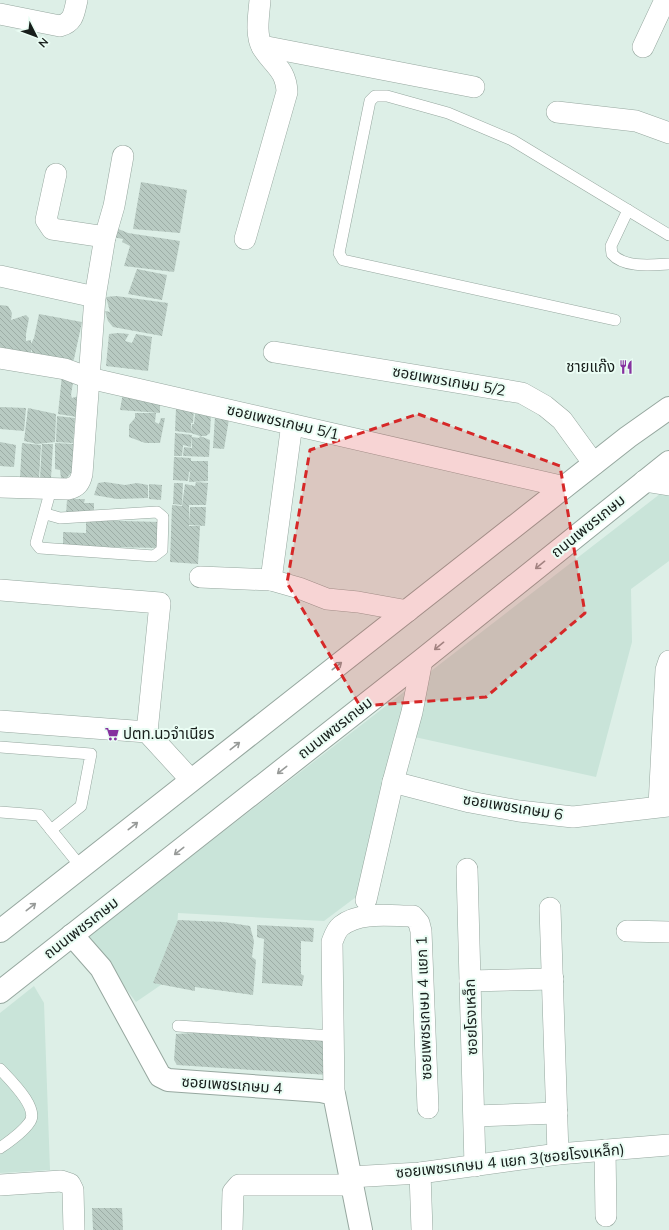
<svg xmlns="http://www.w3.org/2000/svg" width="669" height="1230" font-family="Mulish,'Noto Sans Thai',sans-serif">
  <defs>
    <pattern id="building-back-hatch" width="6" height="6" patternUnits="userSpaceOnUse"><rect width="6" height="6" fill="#b8cac2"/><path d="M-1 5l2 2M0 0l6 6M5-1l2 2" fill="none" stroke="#9dada6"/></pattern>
  </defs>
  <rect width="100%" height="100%" fill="#ddefe7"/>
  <!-- built -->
  <g fill="#c9e4d9">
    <polygon points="669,487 669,561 631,589 632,642 596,777 401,734 360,894 324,921 178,913 174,976 136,1002 87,937"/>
    <polygon points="34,986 44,1003 50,1170 0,1173 0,1013"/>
  </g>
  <!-- building -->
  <g fill="url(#building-back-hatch)">
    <polygon points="141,182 187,190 180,233 133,229"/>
    <polygon points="116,228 128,233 180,241 174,272 124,266 130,246 122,242 123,239 113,237"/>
    <polygon points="137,269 167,275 162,300 128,294"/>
    <polygon points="116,296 168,303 162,336 113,327 108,321 105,311 110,312 106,297"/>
    <polygon points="0,305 8,306 12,313 11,320 26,315 29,318 26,334 26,341 31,340 31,344 34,338 39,314 82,322 74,359 69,366 34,356 31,349 31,353 0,348"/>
    <polygon points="118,333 129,334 125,341 132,343 136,334 152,337 148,371 106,366 109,334"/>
    <polygon points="62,375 74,376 71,395 72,398 79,396 77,417 58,414"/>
    <polygon points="124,387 160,395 160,413 120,410"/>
    <polygon points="0,407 26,408 24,431 0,429"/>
    <polygon points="28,408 56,414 55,442 37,444 24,441"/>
    <polygon points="176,408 194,409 193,423 191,423 191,432 192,424 194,424 195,414 211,414 210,433 206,436 200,436 191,433 175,431"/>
    <polygon points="135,413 156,413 155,422 159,424 161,418 165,418 160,443 145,443 129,437 129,425 135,418"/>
    <polygon points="57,416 75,418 73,443 56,442"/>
    <polygon points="215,416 229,419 224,449 213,448"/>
    <polygon points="175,433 192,435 191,447 183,445 182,456 174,456"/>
    <polygon points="200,436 210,440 209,457 183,456 184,447 192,448 192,437 199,438"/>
    <polygon points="0,442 16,445 14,467 0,466"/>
    <polygon points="22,443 41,445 39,478 20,478"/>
    <polygon points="55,443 74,444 73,470 67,478 61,478 60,470 55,469"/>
    <polygon points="42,444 53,444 51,478 40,478"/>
    <polygon points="174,457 191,458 191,461 208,461 208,481 189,482 190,472 193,470 189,472 188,481 173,480"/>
    <polygon points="105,482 125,485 137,483 148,485 148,498 117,499 94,495 98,483"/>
    <polygon points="196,482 208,483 206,505 189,505 189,529 189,526 200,526 198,564 170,562 172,505 182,506 185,484 195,486"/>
    <polygon points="174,483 183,483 182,505 173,504"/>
    <polygon points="149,484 162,485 161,500 149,499"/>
    <polygon points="67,499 85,499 84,503 94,503 94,513 66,516"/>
    <polygon points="190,507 206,507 205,526 189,525"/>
    <polygon points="86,520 160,522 159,548 63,546 63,532 86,533"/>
    <polygon points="178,920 224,922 250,926 254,941 252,957 256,960 253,995 195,987 195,991 153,983"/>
    <polygon points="257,925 314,928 313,942 301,941 301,974 304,976 302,986 262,983 264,939 257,937"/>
    <polygon points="213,1032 329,1040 328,1075 177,1065 174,1060 176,1034"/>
    <polygon points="92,1208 122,1208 123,1230 93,1230"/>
  </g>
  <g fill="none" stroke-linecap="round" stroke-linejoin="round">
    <defs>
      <g id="service">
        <path d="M628 210 611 246 612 254C624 268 651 265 669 264"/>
        <polyline points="615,320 343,260 339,253 370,101 375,96 387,96 448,113 512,140 669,235"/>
        <polyline points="46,514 60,518 157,512 163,517 162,550 154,556 40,548 36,543 51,489"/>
        <polyline points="0,747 91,754 81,806 51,830"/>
        <polyline points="0,812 39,815 81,867"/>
        <polyline points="178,1026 333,1036"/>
        <path d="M0 1069C10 1080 41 1109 29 1123 22 1133 10 1141 0 1148"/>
      </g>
      <g id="minor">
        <path d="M0 14 60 26C74 22 74 13 77 0"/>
        <polyline points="262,46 474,87"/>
        <polyline points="643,47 665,0"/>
        <polyline points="557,112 636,121 669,133"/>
        <polyline points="105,237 114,206 123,156"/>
        <path d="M245 239 287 92C286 69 273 65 262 47 255 34 259 14 260 0"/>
        <polyline points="0,276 95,297"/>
        <polyline points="274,352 522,393 545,406 562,420 594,464"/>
        <polyline points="0,358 65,369 89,378 565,487"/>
        <polyline points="644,481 669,485"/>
        <path d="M0 487 68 489C77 487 80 483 82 474L95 297 105 237 52 229 46 220 56 174"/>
        <polyline points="200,577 271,580 299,588 327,599 358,602 408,611"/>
        <polyline points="271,580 291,431"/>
        <polyline points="0,590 160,603 147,732"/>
        <polyline points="0,721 147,732 191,780"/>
        <polyline points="393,782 470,802 519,811 573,817 669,806"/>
        <polyline points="659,806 666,670 669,661"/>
        <polyline points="467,869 475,1166"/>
        <polyline points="366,900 393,782 412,712 422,660"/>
        <polyline points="550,908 558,1154"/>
        <polyline points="627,931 669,932"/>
        <polyline points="470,981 553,979"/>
        <path d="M334 1094 332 942C334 937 336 930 341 926 360 911 390 916 413 916L419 923 421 931 428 1108"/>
        <polyline points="475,1116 557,1113"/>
        <polyline points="605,1150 606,1216"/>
        <polyline points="420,1173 422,1230"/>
        <polyline points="350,1177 420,1173 558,1154 669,1145"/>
        <polyline points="0,1185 61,1181 70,1184 73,1190 74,1230"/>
        <polyline points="232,1230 233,1192 239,1185 353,1185"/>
      </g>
      <polyline id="tertiary" points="72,935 101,968 160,1076 168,1080 321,1091 334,1094 361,1230"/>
      <g id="primary">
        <polyline points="0,931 628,437 669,408"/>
        <polyline points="0,992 422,660 669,462"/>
      </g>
    </defs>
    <!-- service casing -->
    <use href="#service" stroke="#96a79f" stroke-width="12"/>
    <!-- minor casing -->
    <use href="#minor" stroke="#96a79f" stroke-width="22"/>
    <!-- tertiary casing -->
    <use href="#tertiary" stroke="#96a79f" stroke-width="24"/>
    <!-- primary casing -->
    <use href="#primary" stroke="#96a79f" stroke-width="24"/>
    <!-- service -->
    <use href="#service" stroke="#fff" stroke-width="11"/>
    <!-- minor -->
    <use href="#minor" stroke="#fff" stroke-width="21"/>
    <!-- tertiary -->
    <use href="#tertiary" stroke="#fff" stroke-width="22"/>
    <!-- primary -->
    <use href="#primary" stroke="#fff" stroke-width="22"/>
  </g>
  <!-- one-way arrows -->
  <defs><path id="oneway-shaft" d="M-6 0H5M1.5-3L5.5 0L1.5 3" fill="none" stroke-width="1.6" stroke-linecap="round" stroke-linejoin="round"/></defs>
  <g stroke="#979a98">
    <use href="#oneway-shaft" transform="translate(540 565) rotate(141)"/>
    <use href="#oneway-shaft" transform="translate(439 646) rotate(141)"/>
    <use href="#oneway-shaft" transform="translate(337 666) rotate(-38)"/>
    <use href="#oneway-shaft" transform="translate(235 746) rotate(-38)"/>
    <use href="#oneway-shaft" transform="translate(282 770) rotate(142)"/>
    <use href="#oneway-shaft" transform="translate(133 826) rotate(-38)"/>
    <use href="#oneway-shaft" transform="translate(179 851) rotate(142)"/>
    <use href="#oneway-shaft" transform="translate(31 907) rotate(-38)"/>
  </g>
  <!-- marked area -->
  <path fill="#d62828" fill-opacity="0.2" stroke="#d62828" stroke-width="3" stroke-dasharray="8 5" stroke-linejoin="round" d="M418 414 560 466 585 613 486 697 360 706 287 583 310 450Z"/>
  <!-- icons -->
  <defs>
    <symbol id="restaurant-bare" viewBox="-9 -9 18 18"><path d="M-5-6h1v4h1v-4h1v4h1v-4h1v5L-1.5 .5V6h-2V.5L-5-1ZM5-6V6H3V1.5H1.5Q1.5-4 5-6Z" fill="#86319f" stroke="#eafdf4" stroke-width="2.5" paint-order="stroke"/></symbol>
    <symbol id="supermarket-bare" viewBox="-9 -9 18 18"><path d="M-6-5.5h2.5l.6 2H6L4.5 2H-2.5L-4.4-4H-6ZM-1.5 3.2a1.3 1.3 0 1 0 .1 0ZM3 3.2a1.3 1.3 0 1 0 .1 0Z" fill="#86319f" stroke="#eafdf4" stroke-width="2.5" paint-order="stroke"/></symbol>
  </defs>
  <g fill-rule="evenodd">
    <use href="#restaurant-bare" x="616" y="357" width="20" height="20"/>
    <use href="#supermarket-bare" x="102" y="724" width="20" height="20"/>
  </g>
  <g text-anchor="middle" stroke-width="4" stroke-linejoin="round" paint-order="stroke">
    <!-- poi labels -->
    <g font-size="15" fill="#171e1b" stroke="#eafdf4" text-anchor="end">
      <text x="615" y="372">ชายแก๊ง</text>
      <text x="123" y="739" text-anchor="start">ปตท.นวจำเนียร</text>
    </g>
    <!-- street labels -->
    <g font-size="15" fill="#171e1b" stroke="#eafdf4">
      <text transform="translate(449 381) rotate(10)" y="5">ซอยเพชรเกษม 5/2</text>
      <text transform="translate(283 422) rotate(13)" y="5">ซอยเพชรเกษม 5/1</text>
      <text transform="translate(588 526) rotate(-39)" y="5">ถนนเพชรเกษม</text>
      <text transform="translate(335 728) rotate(-38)" y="5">ถนนเพชรเกษม</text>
      <text transform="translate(513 807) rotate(9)" y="5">ซอยเพชรเกษม 6</text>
      <text transform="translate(81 928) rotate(-38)" y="5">ถนนเพชรเกษม</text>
      <text transform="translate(424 1008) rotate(-92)" y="5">ซอยเพชรเกษม 4 แยก 1</text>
      <text transform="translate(471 1017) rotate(-92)" y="5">ซอยโรงเหล็ก</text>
      <text transform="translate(232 1085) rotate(4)" y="5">ซอยเพชรเกษม 4</text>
      <text transform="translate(510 1161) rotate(-6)" y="5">ซอยเพชรเกษม 4 แยก 3(ซอยโรงเหล็ก)</text>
    </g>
  </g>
  <!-- north arrow -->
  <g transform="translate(36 36) rotate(132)" stroke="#eafdf4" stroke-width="3" paint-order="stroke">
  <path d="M0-3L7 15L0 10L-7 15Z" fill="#171e1b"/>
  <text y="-6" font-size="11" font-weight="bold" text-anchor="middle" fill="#171e1b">N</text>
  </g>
</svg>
